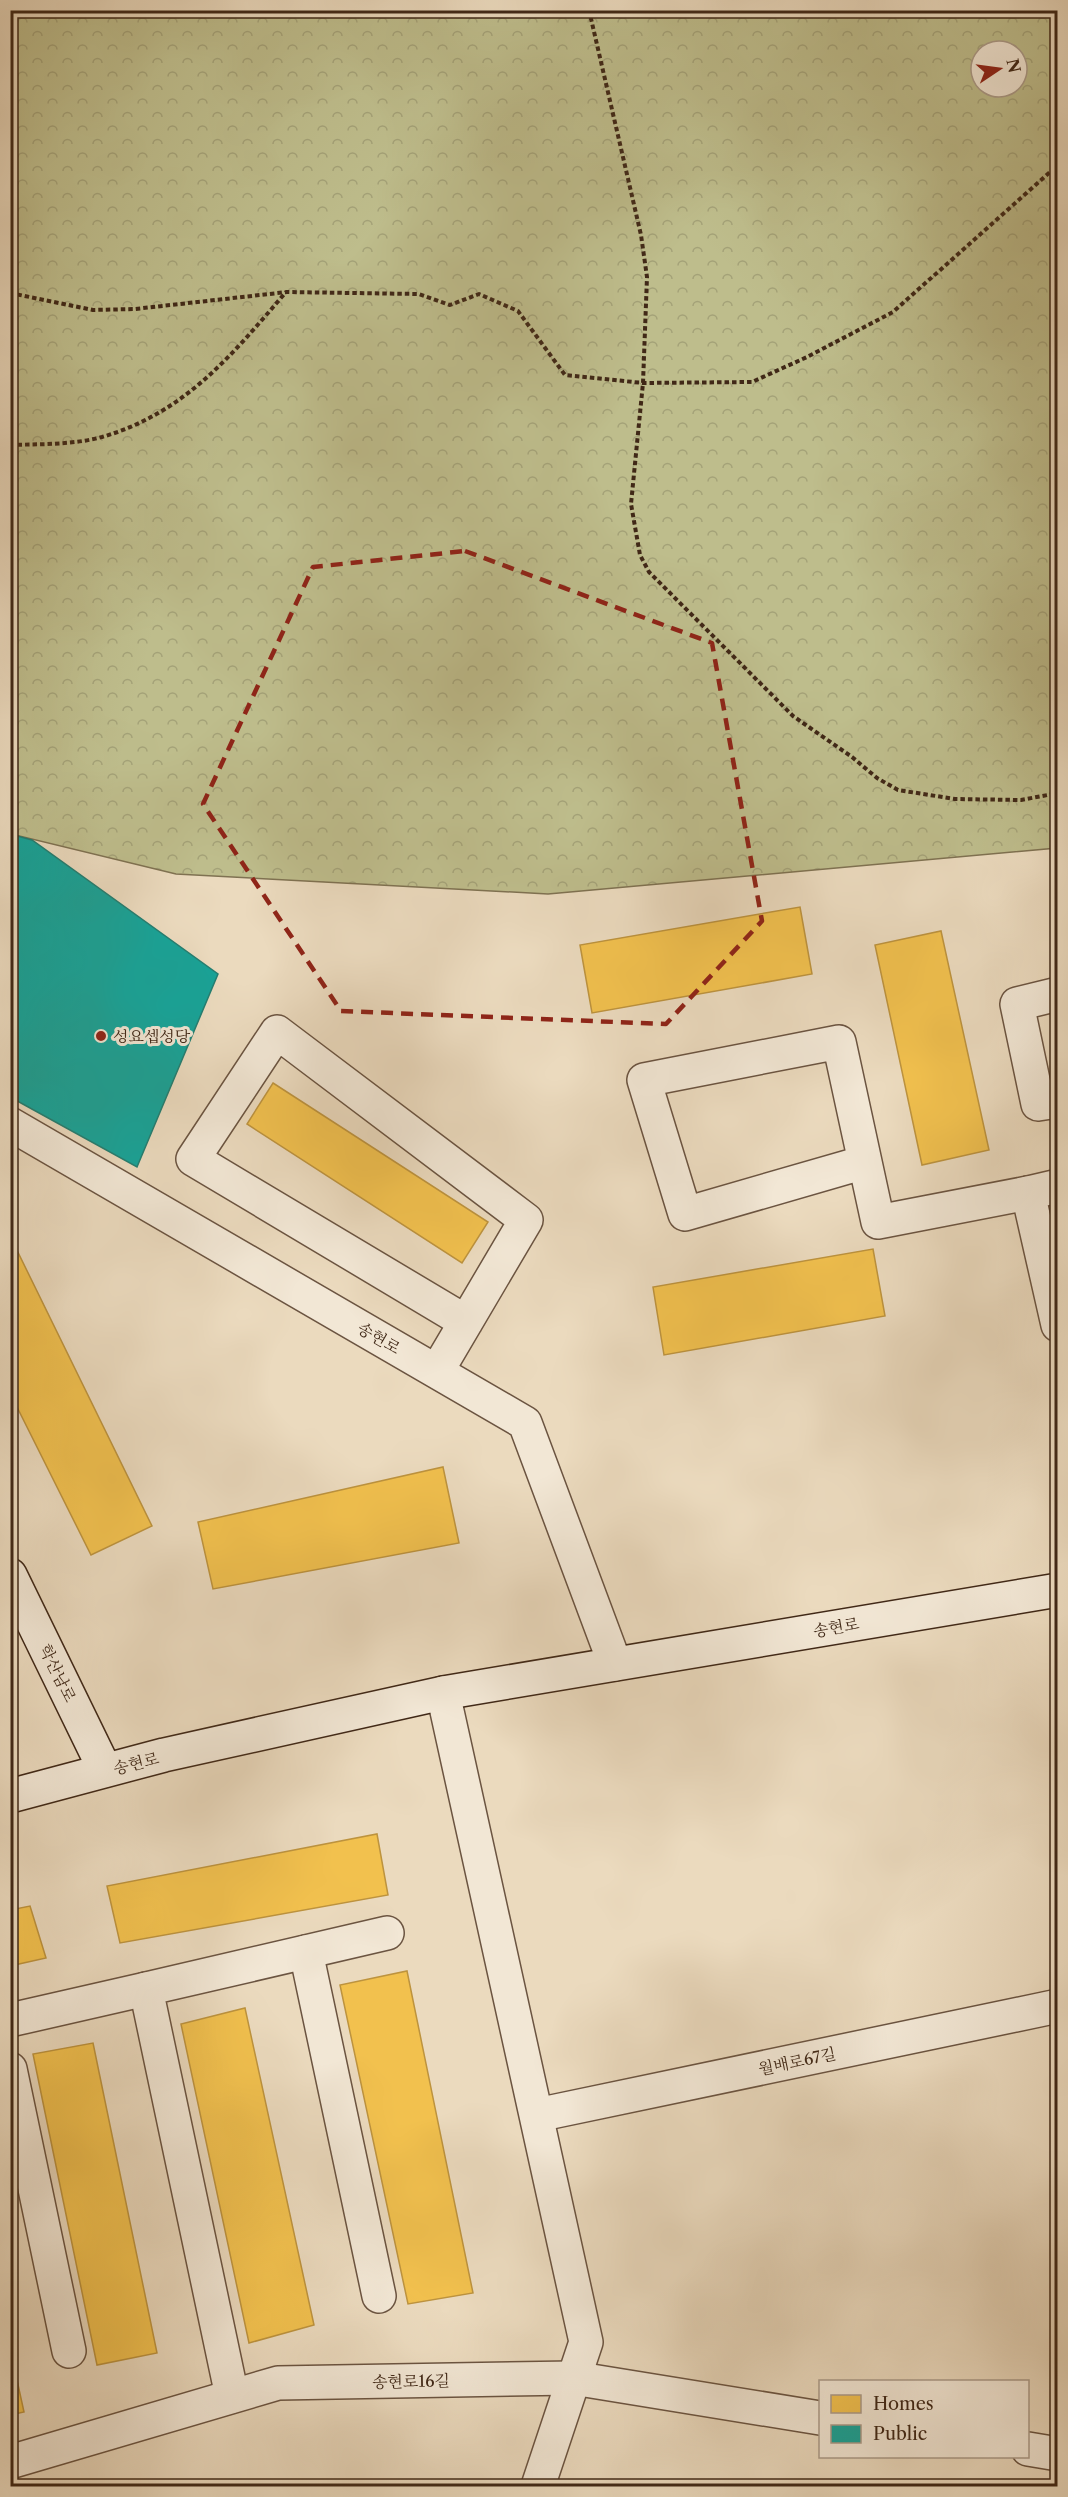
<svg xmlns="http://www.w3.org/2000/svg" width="1068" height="2497" font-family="'Libre Caslon Text','Noto Serif KR',serif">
  <defs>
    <pattern id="forest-crowns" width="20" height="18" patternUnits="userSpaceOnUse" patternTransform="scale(1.5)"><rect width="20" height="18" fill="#bebd8c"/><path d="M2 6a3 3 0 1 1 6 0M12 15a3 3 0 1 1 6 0" fill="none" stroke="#a4a278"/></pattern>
  </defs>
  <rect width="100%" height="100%" fill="#ebdabe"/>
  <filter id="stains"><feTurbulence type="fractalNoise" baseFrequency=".00333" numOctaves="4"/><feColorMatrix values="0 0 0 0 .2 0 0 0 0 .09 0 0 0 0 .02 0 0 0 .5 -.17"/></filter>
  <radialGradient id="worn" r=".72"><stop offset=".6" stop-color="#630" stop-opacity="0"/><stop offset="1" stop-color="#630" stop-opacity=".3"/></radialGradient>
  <!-- forest -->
  <path fill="url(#forest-crowns)" stroke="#7f7252" stroke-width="1.5" fill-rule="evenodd" d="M11 11H1057V848L548 894 176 874 11 834ZM981 51H1017V87H981Z"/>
  <!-- homes -->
  <g fill="#f2c14e" stroke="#bd933e" stroke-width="1.5">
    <polygon points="800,907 812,974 592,1013 580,945"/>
    <polygon points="941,931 989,1150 922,1165 875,945"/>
    <polygon points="273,1083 488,1222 462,1263 247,1124"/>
    <polygon points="10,1236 152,1526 91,1555 10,1393"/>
    <polygon points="873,1249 885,1316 664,1355 653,1287"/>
    <polygon points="443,1467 459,1543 213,1589 198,1522"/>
    <polygon points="377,1834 388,1895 120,1943 107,1886"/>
    <polygon points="30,1906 46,1958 10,1966 10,1910"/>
    <polygon points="407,1971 473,2293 408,2304 340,1985"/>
    <polygon points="245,2008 314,2325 249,2343 181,2024"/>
    <polygon points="93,2043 157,2353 97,2365 33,2054"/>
    <polygon points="10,2348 24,2412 10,2415"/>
  </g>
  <!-- public -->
  <polygon fill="#17a398" stroke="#237e71" stroke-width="1.5" points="10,834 32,840 218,974 137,1167 10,1097"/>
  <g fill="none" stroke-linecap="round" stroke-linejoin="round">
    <defs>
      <g id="minor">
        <polyline points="1058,994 1017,1004 1038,1104 1058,1101"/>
        <polyline points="10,1124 525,1423 615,1664"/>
        <polyline points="865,1162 685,1214 644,1080 839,1042 878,1222 1028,1193 1058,1325"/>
        <polyline points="1028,1193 1058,1186"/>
        <polyline points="437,1371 526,1220 277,1032 193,1159 466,1322"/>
        <polyline points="443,1693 586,2342 538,2486"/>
        <polyline points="306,1952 379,2296"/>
        <polyline points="10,2020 146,1989"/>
        <polyline points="10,2069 69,2351"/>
        <polyline points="537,2115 1058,2006"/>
        <polyline points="232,2396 146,1989 387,1933"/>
        <polyline points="1028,2449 1058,2454"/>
        <polyline points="10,2462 278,2383 573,2378 820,2418"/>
      </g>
      <g id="secondary">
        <polyline points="10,1575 105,1770"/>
        <polyline points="10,1796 164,1755 443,1693 1058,1590"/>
      </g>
    </defs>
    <!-- minor casing -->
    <use href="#minor" stroke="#6b5441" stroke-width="36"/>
    <!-- secondary casing -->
    <use href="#secondary" stroke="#402817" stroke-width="36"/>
    <!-- path -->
    <g stroke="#402817" stroke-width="4" stroke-dasharray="4.5 3" stroke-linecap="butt">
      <polyline points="589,10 641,235 647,277 643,383 631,504 640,555 649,572 793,716 852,757 877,778 898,790 955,799 1021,800 1058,793"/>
      <polyline points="10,293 93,310 135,309 287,292 419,294 450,305 479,294 518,311 565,375 643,383 752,382 807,357 893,312 1058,165"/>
      <path d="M10 445C41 444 72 445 102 437 185 413 232 355 286 292"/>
    </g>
    <!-- minor -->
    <use href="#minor" stroke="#f2e7d5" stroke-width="33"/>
    <!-- secondary -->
    <use href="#secondary" stroke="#f2e7d5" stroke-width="33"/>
  </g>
  <!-- marked area -->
  <path fill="none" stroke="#8f2418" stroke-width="4.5" stroke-dasharray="12 8" stroke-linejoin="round" d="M465 551 712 643 762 921 666 1024 341 1011 203 804 313 567Z"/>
  <!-- markers -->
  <circle fill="#8f2418" stroke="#f2e7d5" stroke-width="2" cx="101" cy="1036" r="6"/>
  <g text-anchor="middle" stroke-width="6" stroke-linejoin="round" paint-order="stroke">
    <!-- poi labels -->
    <g font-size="16" fill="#402817" stroke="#f2e7d5" text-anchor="start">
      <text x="113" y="1042">성요셉성당</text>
    </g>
    <!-- street labels -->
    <g font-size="16" fill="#402817" stroke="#f2e7d5">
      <text transform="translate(379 1338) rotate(30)" y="6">송현로</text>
      <text transform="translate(836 1627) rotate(-10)" y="6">송현로</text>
      <text transform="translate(58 1673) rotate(64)" y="6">학산남로</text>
      <text transform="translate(136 1763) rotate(-14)" y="6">송현로</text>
      <text transform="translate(797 2061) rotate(-12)" y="6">월배로67길</text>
      <text transform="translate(411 2381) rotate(-1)" y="6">송현로16길</text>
    </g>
  </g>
  <!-- margin -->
  <rect width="1068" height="2497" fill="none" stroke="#ebdabe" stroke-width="36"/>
  <rect x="12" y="12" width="1044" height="2473" fill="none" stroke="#402817" stroke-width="3"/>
  <rect x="18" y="18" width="1032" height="2461" fill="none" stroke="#402817" stroke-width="1.5"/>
  <!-- legend -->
  <rect x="819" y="2380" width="210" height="78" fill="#f2e7d5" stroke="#ab9b89" stroke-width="1.5"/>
  <rect x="831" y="2395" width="30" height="18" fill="#f2c14e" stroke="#ab9b89" stroke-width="1.5"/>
  <text x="873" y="2410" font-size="18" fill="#402817">Homes</text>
  <rect x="831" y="2425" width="30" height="18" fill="#17a398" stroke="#ab9b89" stroke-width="1.5"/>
  <text x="873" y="2440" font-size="18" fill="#402817">Public</text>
  <!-- north arrow -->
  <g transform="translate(999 69) rotate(77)"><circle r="28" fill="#f2e7d5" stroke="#ab9b89" stroke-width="1.5"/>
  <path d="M0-4.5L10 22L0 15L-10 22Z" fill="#8f2418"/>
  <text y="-9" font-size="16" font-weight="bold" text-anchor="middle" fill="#402817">N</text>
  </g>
  <rect width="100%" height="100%" filter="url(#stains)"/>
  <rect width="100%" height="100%" fill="url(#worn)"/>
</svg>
